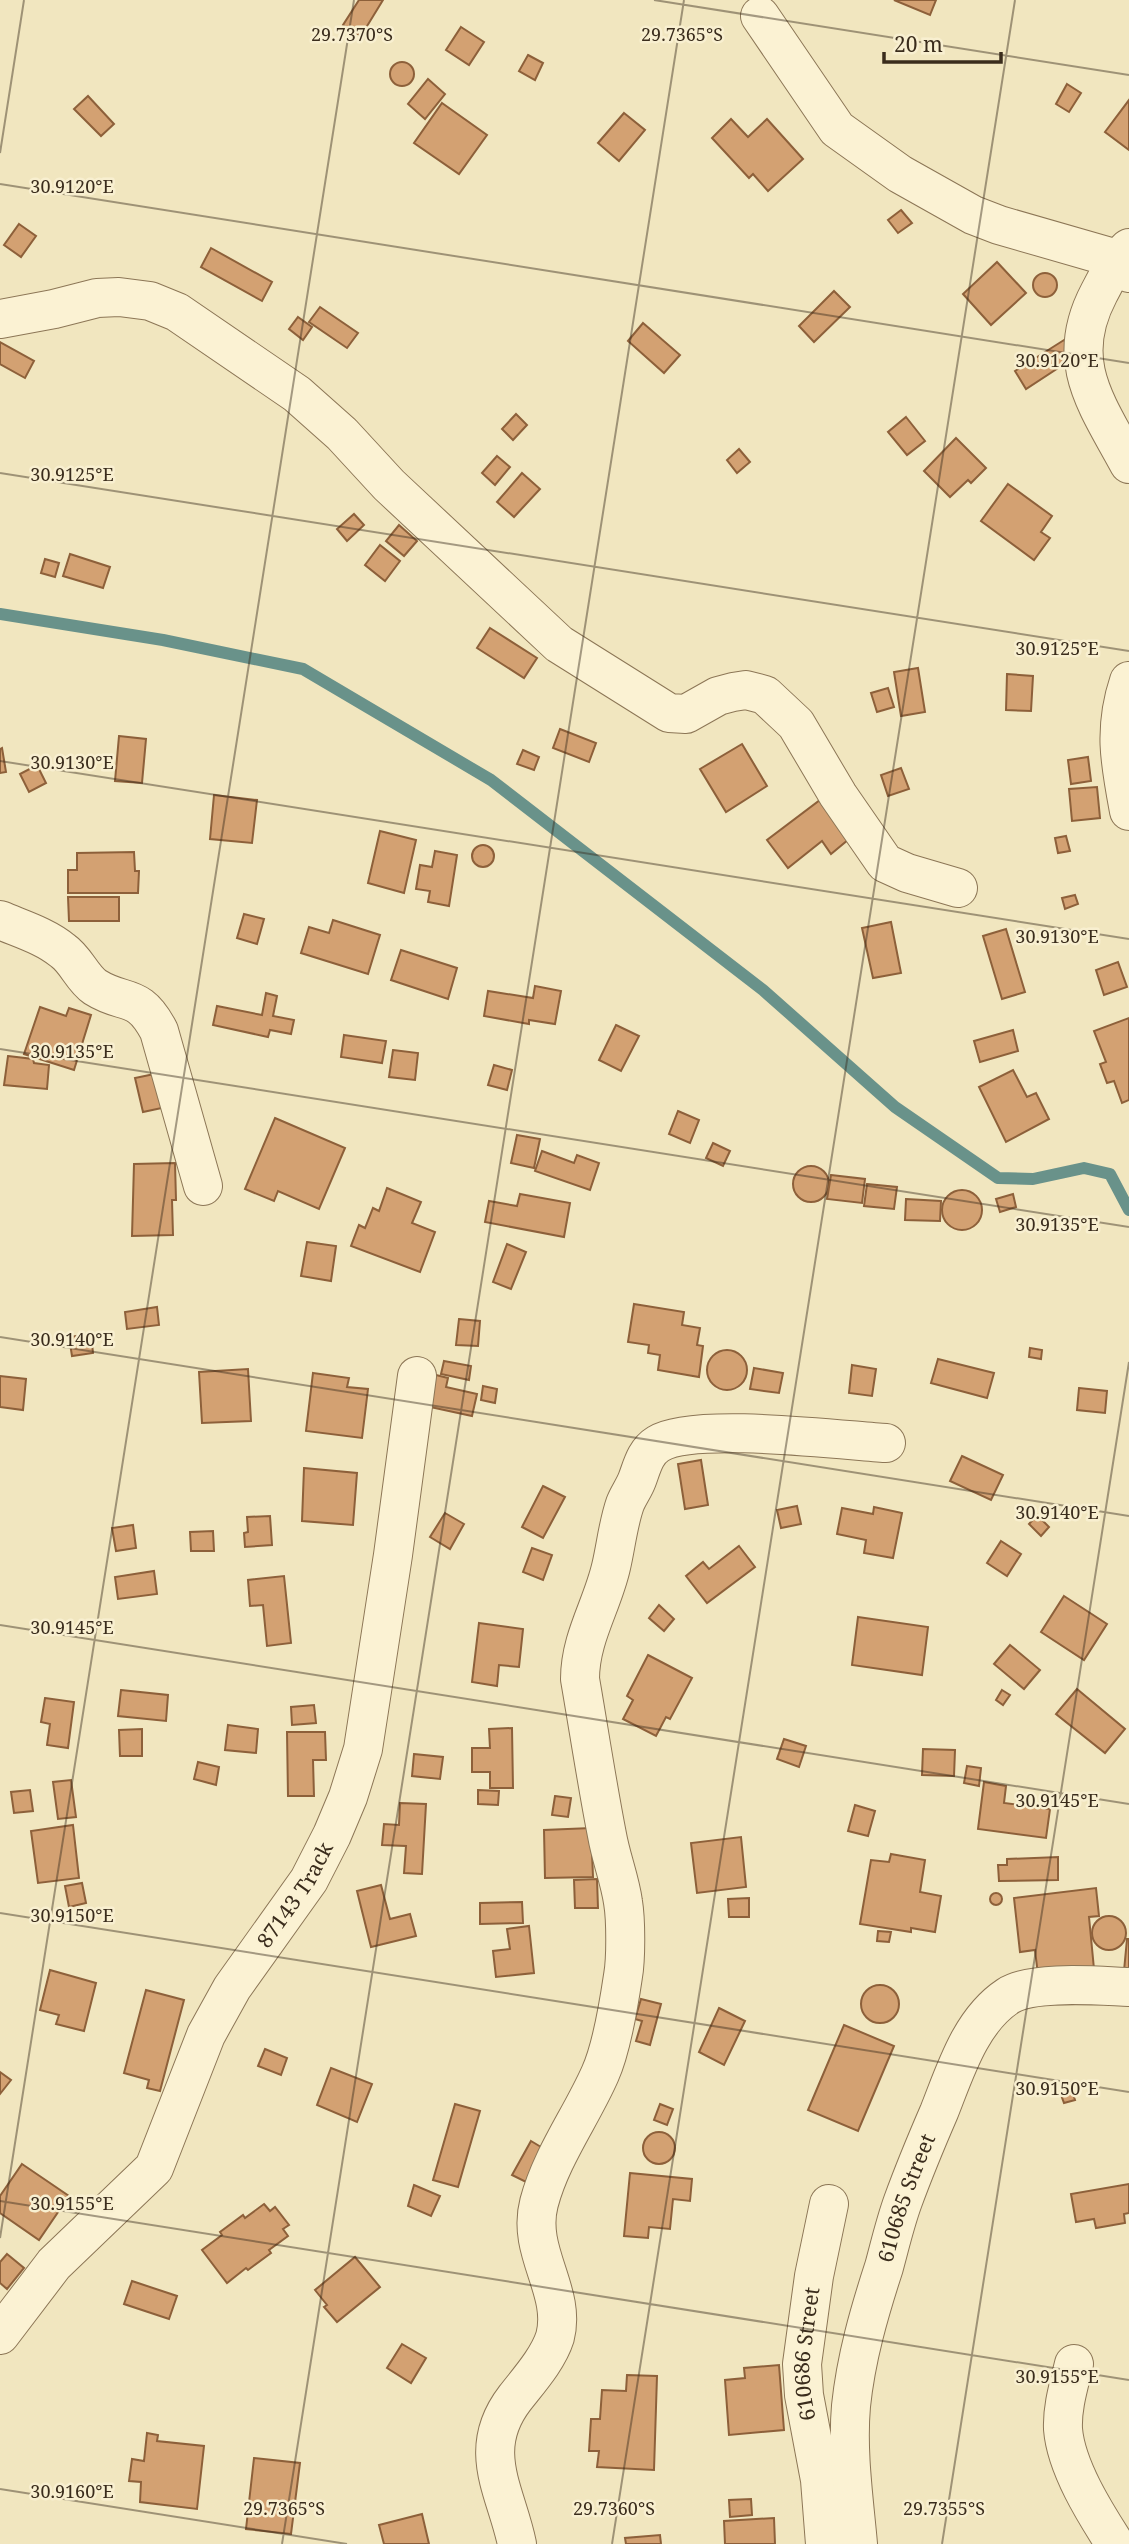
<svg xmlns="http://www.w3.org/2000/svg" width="1129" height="2544" font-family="'Noto Serif',serif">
  <rect width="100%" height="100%" fill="#f1e6bf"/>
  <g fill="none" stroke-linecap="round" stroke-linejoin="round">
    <!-- stream -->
    <polyline stroke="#69928a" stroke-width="12" points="0,614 163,640 303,669 491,780 763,990 895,1107 998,1178 1033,1179 1084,1168 1110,1174 1129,1210"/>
  </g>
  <!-- building -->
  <g fill="#d3a172" stroke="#8d603a" stroke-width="2">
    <polygon points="359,0 383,0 361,36 343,25"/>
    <polygon points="894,0 936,0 930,15"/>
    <polygon points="461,27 484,42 469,65 446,50"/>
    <polygon points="528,55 543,63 535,80 519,71"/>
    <circle cx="402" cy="74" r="12"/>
    <polygon points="428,79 445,94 425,119 408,104"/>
    <polygon points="1067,84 1081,93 1069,112 1056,104"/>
    <polygon points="88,96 114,124 101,136 74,109"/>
    <polygon points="1129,100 1129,150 1105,132"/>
    <polygon points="442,103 487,135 459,174 414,143"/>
    <polygon points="624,113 645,130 619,161 598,143"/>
    <polygon points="731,119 748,137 767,119 803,159 768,191 753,174 749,178 712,138"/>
    <polygon points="901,210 912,223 898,233 888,220"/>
    <polygon points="19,224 36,236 21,257 4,245"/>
    <polygon points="211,248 272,282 262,301 201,267"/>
    <polygon points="997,262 1026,293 991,325 963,294"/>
    <circle cx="1045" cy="285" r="12"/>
    <polygon points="834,291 850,307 814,342 799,326"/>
    <polygon points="320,307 358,333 347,348 309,322"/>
    <polygon points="298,317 312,327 303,340 289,329"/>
    <polygon points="643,323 680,355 664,373 628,341"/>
    <polygon points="1064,340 1075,357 1026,389 1015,371"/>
    <polygon points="0,342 34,361 25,378 0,364"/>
    <polygon points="516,414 527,425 513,440 502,429"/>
    <polygon points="906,417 925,441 907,455 888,432"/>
    <polygon points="956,438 986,468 971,483 968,480 950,497 924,471"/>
    <polygon points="739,449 750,462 737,473 727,460"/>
    <polygon points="497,456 510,467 495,485 482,473"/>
    <polygon points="522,473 540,489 514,517 497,502"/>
    <polygon points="1008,484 1052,516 1041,532 1050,538 1034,560 981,521"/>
    <polygon points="354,514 364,525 347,541 337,529"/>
    <polygon points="399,525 417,541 404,556 386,541"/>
    <polygon points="380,545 400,561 385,581 365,565"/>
    <polygon points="70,554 110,567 103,588 63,576"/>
    <polygon points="45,559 59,563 55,577 41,573"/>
    <polygon points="490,628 537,658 524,678 477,648"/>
    <polygon points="918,668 925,712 901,716 894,672"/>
    <polygon points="1007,674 1033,676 1031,711 1006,710"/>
    <polygon points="888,688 894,707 877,712 871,693"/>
    <polygon points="560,729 596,743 589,762 553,748"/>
    <polygon points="119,736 146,739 142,783 115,781"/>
    <polygon points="742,744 767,786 726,812 700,769"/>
    <polygon points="2,748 6,772 0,773 0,749"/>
    <polygon points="523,750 539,757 534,770 517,764"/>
    <polygon points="1088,757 1091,781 1071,784 1068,760"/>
    <polygon points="37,765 46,783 29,792 20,774"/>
    <polygon points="901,768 909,789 888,796 881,775"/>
    <polygon points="1097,787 1100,818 1072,821 1069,789"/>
    <polygon points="214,795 257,800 252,843 210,839"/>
    <polygon points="820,800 849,839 831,854 822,841 788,868 767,840"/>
    <polygon points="380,831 416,840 404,893 368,883"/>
    <polygon points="1066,836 1070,851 1058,853 1055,838"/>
    <circle cx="483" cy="856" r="11"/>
    <polygon points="435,851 457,855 449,906 428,902 430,891 416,889 420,865 432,867"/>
    <polygon points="134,852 135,871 139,871 138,893 68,893 68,870 77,870 77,853"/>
    <polygon points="1075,895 1078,904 1065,909 1062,898"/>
    <polygon points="68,897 119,897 119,921 69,921"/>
    <polygon points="244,914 264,919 257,944 237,938"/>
    <polygon points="333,920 380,935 368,974 301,953 309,927 329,933"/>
    <polygon points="891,922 901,973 873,978 862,928"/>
    <polygon points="1006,929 1025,992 1002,999 983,936"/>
    <polygon points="401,950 457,968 448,999 391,980"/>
    <polygon points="1118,962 1127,987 1104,995 1096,970"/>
    <polygon points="535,986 561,991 555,1024 529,1020 529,1024 484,1016 488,991 533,998"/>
    <polygon points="266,993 277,996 273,1016 294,1020 291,1034 270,1030 268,1037 213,1025 217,1006 262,1015"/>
    <polygon points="40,1007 66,1016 69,1008 91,1015 74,1070 24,1054"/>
    <polygon points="1129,1018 1129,1100 1122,1103 1114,1081 1107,1083 1100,1064 1106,1062 1094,1031"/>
    <polygon points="616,1025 639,1036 621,1071 599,1060"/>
    <polygon points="1013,1030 1018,1051 980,1062 974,1041"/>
    <polygon points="344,1035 386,1041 382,1063 341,1057"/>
    <polygon points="393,1050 418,1053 415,1080 389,1077"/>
    <polygon points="8,1056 33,1059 34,1063 49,1065 47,1089 4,1085"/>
    <polygon points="494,1065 512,1070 507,1090 488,1085"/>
    <polygon points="1013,1070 1027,1097 1036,1093 1049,1119 1006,1142 979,1087"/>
    <polygon points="164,1072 171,1106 143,1112 135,1078"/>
    <polygon points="678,1111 699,1120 690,1143 669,1134"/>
    <polygon points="275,1118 345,1148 319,1209 278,1191 274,1201 245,1189"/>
    <polygon points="517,1135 540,1139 534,1168 511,1163"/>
    <polygon points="713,1143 730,1151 723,1166 706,1158"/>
    <polygon points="542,1151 574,1163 577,1155 599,1163 590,1190 535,1171"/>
    <polygon points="175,1163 176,1200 172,1200 173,1235 132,1236 134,1164"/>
    <circle cx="811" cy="1184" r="18"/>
    <polygon points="831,1175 865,1179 862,1203 827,1199"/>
    <polygon points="867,1184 897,1187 894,1209 864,1206"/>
    <polygon points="387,1188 421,1202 412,1223 435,1232 420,1272 351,1246 359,1225 365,1228 373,1208 379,1211"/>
    <circle cx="962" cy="1210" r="20"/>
    <polygon points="520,1194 570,1203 564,1237 485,1222 489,1201 517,1206"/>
    <polygon points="1013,1194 1016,1207 1000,1212 996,1199"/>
    <polygon points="906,1199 941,1201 940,1221 905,1220"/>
    <polygon points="307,1242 336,1246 331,1281 301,1276"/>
    <polygon points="507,1244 526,1252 511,1289 493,1282"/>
    <polygon points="634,1304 684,1312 682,1325 700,1328 697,1345 703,1346 699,1377 658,1370 660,1355 648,1353 649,1345 628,1342"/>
    <polygon points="157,1307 159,1325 127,1329 125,1312"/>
    <polygon points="459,1319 480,1321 478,1346 456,1345"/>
    <polygon points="91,1334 93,1353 72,1356 69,1337"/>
    <polygon points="1030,1348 1042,1350 1041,1359 1029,1357"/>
    <circle cx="727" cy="1370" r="20"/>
    <polygon points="938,1359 994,1373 987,1398 931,1383"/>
    <polygon points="444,1361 471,1366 469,1380 441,1374"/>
    <polygon points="852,1365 876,1369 872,1396 849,1393"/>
    <polygon points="754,1368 783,1373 779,1393 750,1389"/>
    <polygon points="248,1369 251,1421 202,1423 199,1372"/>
    <polygon points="313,1373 349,1378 347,1387 368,1389 362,1438 306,1431"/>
    <polygon points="428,1373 448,1378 446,1387 477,1394 472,1416 421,1405"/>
    <polygon points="0,1376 26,1379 23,1410 0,1407"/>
    <polygon points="483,1386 497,1389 495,1403 481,1400"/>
    <polygon points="1079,1388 1107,1391 1105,1413 1077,1410"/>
    <polygon points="962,1456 1003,1475 991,1500 950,1481"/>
    <polygon points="701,1460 708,1505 685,1509 678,1464"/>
    <polygon points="304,1468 357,1473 353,1525 302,1521"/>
    <polygon points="543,1486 565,1497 543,1538 522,1527"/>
    <polygon points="797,1506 801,1524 781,1528 777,1510"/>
    <polygon points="874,1507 902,1513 893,1558 864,1553 866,1540 837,1534 842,1508 873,1514"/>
    <polygon points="445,1513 464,1524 450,1549 430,1537"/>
    <polygon points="1037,1515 1049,1527 1041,1536 1029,1524"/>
    <polygon points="270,1516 272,1545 245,1547 244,1533 248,1532 247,1517"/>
    <polygon points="133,1525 136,1548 116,1551 112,1528"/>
    <polygon points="213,1531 214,1551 191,1551 190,1532"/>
    <polygon points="1001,1541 1021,1554 1007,1576 987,1563"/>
    <polygon points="739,1546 755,1567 707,1603 686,1576 703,1562 709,1569"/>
    <polygon points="532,1548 552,1555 543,1580 523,1572"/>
    <polygon points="154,1571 157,1594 118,1599 115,1577"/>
    <polygon points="284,1576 291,1643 267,1646 263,1605 250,1606 248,1580"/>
    <polygon points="1064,1596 1107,1624 1084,1660 1041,1632"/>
    <polygon points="659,1605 674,1619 664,1631 649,1618"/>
    <polygon points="858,1617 928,1627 922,1675 852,1665"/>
    <polygon points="479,1623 523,1629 519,1667 499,1665 497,1686 472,1682"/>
    <polygon points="1010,1645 1040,1670 1024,1689 994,1664"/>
    <polygon points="648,1655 692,1678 670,1719 666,1717 656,1736 623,1719 633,1700 627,1696"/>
    <polygon points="1077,1689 1125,1729 1105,1753 1056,1714"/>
    <polygon points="121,1690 168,1695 166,1721 118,1716"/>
    <polygon points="1002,1690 1010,1695 1003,1705 996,1700"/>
    <polygon points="45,1698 74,1702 68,1748 47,1745 50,1724 41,1722"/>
    <polygon points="314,1705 316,1723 292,1725 291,1707"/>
    <polygon points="228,1725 258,1729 256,1753 225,1750"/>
    <polygon points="512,1728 513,1788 490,1788 490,1772 472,1772 472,1748 490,1748 489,1729"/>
    <polygon points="142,1729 142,1756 120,1756 119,1730"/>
    <polygon points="287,1732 325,1732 326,1760 313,1760 314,1796 288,1796"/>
    <polygon points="784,1739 806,1746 799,1767 777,1759"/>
    <polygon points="923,1749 955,1750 954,1776 922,1775"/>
    <polygon points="414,1754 443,1757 440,1779 412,1776"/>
    <polygon points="198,1762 219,1767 216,1785 194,1779"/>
    <polygon points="967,1766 981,1768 979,1786 964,1783"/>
    <polygon points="71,1780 76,1817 58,1819 53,1782"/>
    <polygon points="984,1782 1006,1786 1004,1803 1050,1809 1046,1838 978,1829"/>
    <polygon points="30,1790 33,1811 14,1813 11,1792"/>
    <polygon points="478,1790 499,1791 498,1805 478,1804"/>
    <polygon points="555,1796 571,1798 568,1817 552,1815"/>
    <polygon points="400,1803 426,1804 422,1874 404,1873 406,1846 382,1845 384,1824 399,1825"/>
    <polygon points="855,1805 875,1811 868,1836 848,1831"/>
    <polygon points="73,1825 79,1878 38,1883 31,1831"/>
    <polygon points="591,1828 593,1877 545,1878 544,1830"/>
    <polygon points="741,1837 746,1887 697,1893 691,1843"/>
    <polygon points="891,1854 925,1860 920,1892 941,1896 935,1932 911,1928 911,1932 860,1924 871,1860 889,1862"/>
    <polygon points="1058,1857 1058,1880 999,1881 998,1865 1007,1865 1007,1859"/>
    <polygon points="597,1879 598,1908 575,1908 574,1880"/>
    <polygon points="82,1883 86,1903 69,1907 65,1886"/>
    <polygon points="381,1885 390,1919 410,1914 416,1936 371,1947 357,1891"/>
    <polygon points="1096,1888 1099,1916 1089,1917 1094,1969 1038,1975 1035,1950 1020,1952 1014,1898"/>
    <circle cx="996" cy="1899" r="6"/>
    <polygon points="749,1898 749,1917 729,1917 728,1899"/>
    <polygon points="522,1902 523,1923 480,1924 480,1903"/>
    <circle cx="1109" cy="1933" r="17"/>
    <polygon points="529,1926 534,1973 496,1977 493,1951 510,1949 507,1929"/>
    <polygon points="878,1931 891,1932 889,1942 877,1941"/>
    <polygon points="1127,1939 1129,1939 1129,1971 1124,1971"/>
    <polygon points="50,1970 96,1983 84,2031 56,2024 59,2015 40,2010"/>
    <circle cx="880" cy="2004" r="19"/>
    <polygon points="146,1990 184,2000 160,2091 147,2088 149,2080 124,2073"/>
    <polygon points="641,1999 661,2004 650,2045 636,2041 642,2021 635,2019"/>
    <polygon points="719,2008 745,2021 724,2065 699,2052"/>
    <polygon points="844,2025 894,2046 858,2131 808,2110"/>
    <polygon points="265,2049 287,2058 281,2075 258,2066"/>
    <polygon points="331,2068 372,2084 357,2122 317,2105"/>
    <polygon points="0,2072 11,2080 0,2094"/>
    <polygon points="1071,2088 1075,2100 1064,2103 1060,2092"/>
    <polygon points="455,2104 480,2111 458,2187 433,2180"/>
    <polygon points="660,2104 673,2109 667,2125 654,2120"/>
    <circle cx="659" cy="2148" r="16"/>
    <polygon points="531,2141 546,2150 528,2183 512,2175"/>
    <polygon points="22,2164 69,2196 39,2240 0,2213 0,2196"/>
    <polygon points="630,2173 692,2179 690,2201 673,2199 670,2229 649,2227 648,2238 624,2236"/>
    <polygon points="1129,2184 1129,2213 1124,2214 1125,2223 1096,2228 1094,2219 1076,2222 1071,2194"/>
    <polygon points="414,2185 440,2196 431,2216 408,2206"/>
    <polygon points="264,2204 270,2211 275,2207 289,2225 283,2229 288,2236 269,2250 271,2253 248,2270 246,2268 227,2283 202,2250 222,2235 220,2232 243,2215 245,2218"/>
    <polygon points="7,2254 24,2268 7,2289 0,2283 0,2262"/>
    <polygon points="355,2257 380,2287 337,2322 324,2307 327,2305 315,2290"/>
    <polygon points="132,2281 177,2296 169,2319 124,2304"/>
    <polygon points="402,2344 426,2358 411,2383 387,2368"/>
    <polygon points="779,2365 784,2430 729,2435 725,2380 745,2378 744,2368"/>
    <polygon points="627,2375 657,2376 654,2470 597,2467 599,2451 589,2451 591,2419 600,2419 602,2390 626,2391"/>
    <polygon points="147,2433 158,2435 157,2441 204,2446 197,2509 140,2502 141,2482 129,2481 132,2459 144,2461"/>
    <polygon points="254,2458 300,2463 291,2534 246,2529"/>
    <polygon points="751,2499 752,2515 730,2517 729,2500"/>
    <polygon points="422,2514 429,2544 384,2544 379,2525"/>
    <polygon points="774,2518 775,2544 725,2544 724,2521"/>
    <polygon points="660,2535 661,2544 626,2544 625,2538"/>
  </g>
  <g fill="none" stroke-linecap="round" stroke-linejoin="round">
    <defs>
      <g id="minor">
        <polyline points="760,16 837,129 900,174 973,215 999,225 1117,259 1129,273"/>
        <path d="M1129 248C1115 261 1108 276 1099 293 1063 361 1096 403 1129 464"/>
        <polyline points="0,319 54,309 97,298 119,297 150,301 177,312 297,394 342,434 389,485 559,644 669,713 686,714 718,696 733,692 746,690 765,695 796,724 838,795 885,863 907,873 958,888"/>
        <path d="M1129 681C1113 729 1120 763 1129 811"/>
        <path d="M0 920C21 929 45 936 63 951 76 960 82 978 95 987 125 1006 138 991 159 1031L203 1186"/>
        <path id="s1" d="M0 2335 54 2264 154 2168 206 2035 232 1988 309 1880 332 1835 348 1797 363 1749 393 1555 417 1376"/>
        <path d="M1074 2364C1069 2385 1062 2407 1063 2429 1066 2467 1095 2513 1115 2544"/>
        <path d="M517 2544C506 2491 475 2450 515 2398 529 2380 548 2359 555 2337 567 2291 526 2252 539 2203 551 2157 581 2117 600 2074 611 2050 619 2003 623 1976 626 1959 626 1920 623 1902 620 1880 611 1858 607 1835 597 1784 589 1731 580 1679 580 1638 602 1606 611 1567 616 1546 618 1524 625 1504 628 1496 634 1488 637 1480 642 1467 645 1452 658 1444 692 1422 840 1440 886 1443"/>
        <path id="s2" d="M825 2544 820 2480 804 2395 802 2364 814 2276 829 2204"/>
        <path id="s3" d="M858 2544C854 2499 847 2452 851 2406 856 2358 869 2313 884 2267 890 2245 895 2223 903 2201 914 2171 926 2142 939 2112 955 2072 970 2021 1008 1996 1032 1980 1100 1986 1129 1987"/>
      </g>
    </defs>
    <!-- minor casing -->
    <use href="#minor" stroke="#8c7656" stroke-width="40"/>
    <!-- minor -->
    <use href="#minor" stroke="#fbf2d3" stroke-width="38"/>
  </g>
  <!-- ticks -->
  <path fill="none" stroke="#3a2c1c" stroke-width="2" stroke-opacity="0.45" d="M654 0 1129 75M0 153 24 0M0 184 1129 363M0 473 1129 651M0 761 1129 939M0 1049 1129 1227M0 1337 1129 1516M0 1625 1129 1804M0 1913 1129 2092M0 2201 1129 2380M0 2238 354 0M0 2489 347 2544M282 2544 684 0M612 2544 1015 0M942 2544 1129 1362"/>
  <g text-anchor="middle" stroke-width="5" stroke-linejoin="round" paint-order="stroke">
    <!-- street labels -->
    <g font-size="21" fill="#3a2c1c" stroke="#f8efd0">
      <text dy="7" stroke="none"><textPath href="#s1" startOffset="537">87143 Track</textPath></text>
      <text dy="7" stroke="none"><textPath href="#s3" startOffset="354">610685 Street</textPath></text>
      <text dy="7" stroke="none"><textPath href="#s2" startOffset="192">610686 Street</textPath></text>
    </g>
  </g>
  <g font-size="18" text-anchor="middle" fill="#3a2c1c" stroke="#f8efd0" stroke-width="5" stroke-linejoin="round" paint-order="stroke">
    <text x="352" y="41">29.7370°S</text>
    <text x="682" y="41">29.7365°S</text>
    <text x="72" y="193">30.9120°E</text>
    <text x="1057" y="367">30.9120°E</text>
    <text x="72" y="481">30.9125°E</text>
    <text x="1057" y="655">30.9125°E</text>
    <text x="72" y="769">30.9130°E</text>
    <text x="1057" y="943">30.9130°E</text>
    <text x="72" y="1058">30.9135°E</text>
    <text x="1057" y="1231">30.9135°E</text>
    <text x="72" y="1346">30.9140°E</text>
    <text x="1057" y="1519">30.9140°E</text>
    <text x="72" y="1634">30.9145°E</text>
    <text x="1057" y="1807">30.9145°E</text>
    <text x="72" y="1922">30.9150°E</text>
    <text x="1057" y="2095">30.9150°E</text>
    <text x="72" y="2210">30.9155°E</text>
    <text x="1057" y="2383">30.9155°E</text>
    <text x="72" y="2498">30.9160°E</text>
    <text x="284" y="2515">29.7365°S</text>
    <text x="614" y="2515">29.7360°S</text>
    <text x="944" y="2515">29.7355°S</text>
  </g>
  <!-- scale -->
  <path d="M884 52v10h117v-10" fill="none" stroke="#3a2c1c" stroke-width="3.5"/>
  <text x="894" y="52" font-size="21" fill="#3a2c1c" stroke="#f8efd0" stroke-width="5" paint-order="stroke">20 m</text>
</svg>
